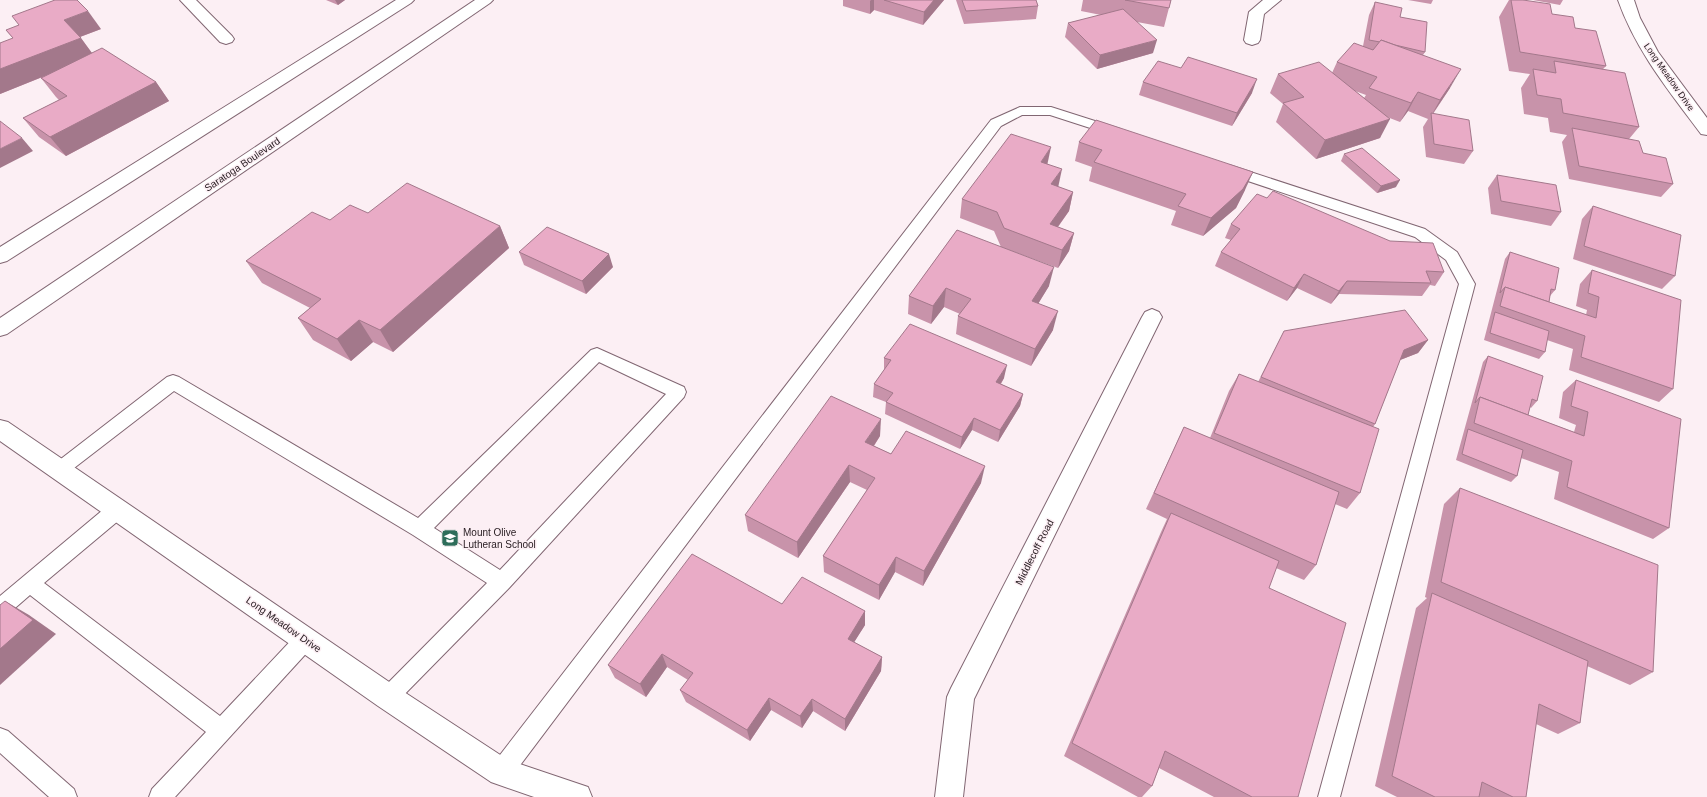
<svg xmlns="http://www.w3.org/2000/svg" width="1707" height="797" font-family="Arial,sans-serif">
  <rect width="100%" height="100%" fill="#fceff4"/>
  <g fill="none" stroke-linecap="round" stroke-linejoin="round">
    <defs>
      <g id="service">
        <polygon points="1020,107 1051,107 1120,129 1122,132 1120,135 1115,136 1050,115 1022,115 1001,126 509,780 501,783 493,780 490,772 493,764 991,120"/>
        <polygon points="1229,165 1425,229 1457,252 1475,284 1340,797 1318,797 1459,284 1446,260 1415,237 1224,173 1222,170 1224,167"/>
        <path d="M597 348 684 387 686 392 684 397 509 588 395 704 388 707 381 704 377 697 381 690 487 583 413 535 174 391 65 475 59 478 53 475 50 470 53 465 167 377 173 375 179 377 418 518 591 350ZM599 362 666 394 500 570 434 528Z"/>
        <polygon points="117,502 124,504 126,510 124,516 44,583 220,716 299,632 306,629 313,632 316,639 313,646 175,797 149,797 152,789 206,732 30,595 7,615 0,617 0,596 110,504"/>
        <polygon points="0,728 8,731 74,789 77,797 49,797 0,753"/>
      </g>
      <g id="minor">
        <polygon points="180,0 196,0 232,36 234,39 232,42 226,44 220,42"/>
        <polygon points="1263,0 1281,0 1264,14 1260,40 1258,43 1252,45 1246,43 1244,40 1249,12"/>
        <polygon points="1152,309 1159,312 1162,317 974,699 963,797 935,797 947,697 951,688 1142,317 1145,312"/>
      </g>
      <g id="tertiary">
        <path d="M1618 0H1634L1640 18 1658 52 1707 118V135L1701 134C1669 91 1636 51 1618 0Z"/>
        <polygon points="0,420 8,422 398,688 508,760 588,787 592,797 534,797 491,782 378,706 0,441"/>
      </g>
      <g id="secondary">
        <polygon points="396,0 414,0 411,3 7,261 0,263 0,247"/>
        <polygon points="475,0 493,0 490,3 7,334 0,336 0,318"/>
      </g>
    </defs>
    <!-- service casing -->
    <use href="#service" stroke="#816672" stroke-width="2"/>
    <!-- minor casing -->
    <use href="#minor" stroke="#816672" stroke-width="2"/>
    <!-- tertiary casing -->
    <use href="#tertiary" stroke="#816672" stroke-width="2"/>
    <!-- secondary casing -->
    <use href="#secondary" stroke="#816672" stroke-width="2"/>
    <!-- service -->
    <use href="#service" fill="#fff" fill-rule="evenodd"/>
    <!-- minor -->
    <use href="#minor" fill="#fff" fill-rule="evenodd"/>
    <!-- tertiary -->
    <use href="#tertiary" fill="#fff" fill-rule="evenodd"/>
    <!-- secondary -->
    <use href="#secondary" fill="#fff" fill-rule="evenodd"/>
  </g>
  <!-- wall -->
  <g fill="#c893aa" fill-rule="evenodd">
    <polygon points="326,0 345,0 338,5"/>
    <polygon points="843,0 944,0 923,25 874,10 870,14 843,6"/>
    <polygon points="956,0 1036,0 1038,6 1036,19 964,24"/>
    <polygon points="1083,0 1171,0 1164,27 1137,22 1153,53 1097,69 1065,37 1068,23 1101,15 1081,11"/>
    <polygon points="1408,0 1433,0 1431,4"/>
    <polygon points="1509,0 1523,0 1552,14 1575,28 1606,66 1603,69 1639,127 1629,139 1643,153 1673,184 1661,197 1569,179 1562,142 1567,135 1550,132 1548,118 1524,114 1521,88 1530,74 1509,71 1499,17"/>
    <polygon points="1533,0 1563,0 1560,5"/>
    <path d="M1375 2 1400 17 1425 52 1423 55 1450 88 1433 114 1473 151 1464 164 1426 157 1423 127 1428 119 1408 111 1400 122 1387 117 1380 138 1316 159 1276 122 1283 104 1270 93 1278 74 1332 73 1337 62 1363 46 1369 15ZM1355 91 1366 95 1364 98Z"/>
    <polygon points="101,29 80,37 92,53 156,82 169,101 66,156 39,137 23,118 59,100 56,97 41,78 45,76 0,94 13,38 6,30"/>
    <polygon points="1181,68 1252,93 1232,126 1139,95 1143,82"/>
    <polygon points="1079,142 1245,190 1236,208 1203,236 1171,225 1176,211 1089,181 1092,167 1075,161"/>
    <polygon points="1344,154 1396,187 1377,193 1341,161"/>
    <polygon points="1048,164 1058,187 1073,192 1069,211 1058,227 1074,233 1069,251 1058,268 1001,247 994,231 960,218 962,199"/>
    <polygon points="1497,175 1561,212 1551,226 1491,214 1488,188"/>
    <polygon points="1593,206 1675,276 1662,289 1573,259 1582,219"/>
    <polygon points="368,213 500,226 509,248 393,352 373,342 351,361 313,340 298,318 310,308 262,283 246,261 330,220"/>
    <polygon points="1231,224 1444,272 1435,286 1430,285 1422,296 1339,294 1331,304 1297,288 1287,301 1215,266 1221,252 1231,240 1225,238"/>
    <polygon points="957,230 1049,286 1038,304 1053,330 1031,366 956,334 958,316 960,314 944,307 931,324 908,314 909,296"/>
    <polygon points="519,252 613,267 586,294 524,265"/>
    <polygon points="1510,252 1555,290 1550,296 1549,302 1586,315 1587,310 1576,306 1580,284 1592,270 1673,389 1659,402 1569,370 1573,349 1547,340 1545,352 1539,359 1484,340 1505,259"/>
    <polygon points="1284,331 1428,340 1418,353 1400,360 1375,424 1373,427 1360,493 1347,509 1335,504 1316,565 1304,580 1276,568 1269,588 1298,797 1214,797 1159,768 1152,786 1142,797 1138,797 1064,756 1161,532 1167,519 1146,509 1184,427 1210,438 1229,391 1239,374 1258,382"/>
    <polygon points="1488,356 1537,401 1531,408 1530,407 1528,415 1574,432 1576,425 1559,418 1563,392 1576,380 1669,528 1653,539 1554,499 1559,472 1521,458 1517,476 1511,482 1456,460 1483,362"/>
    <polygon points="884,358 1004,378 1001,384 1023,394 1020,406 998,442 972,430 960,449 885,414 886,402 873,397 874,384 884,370"/>
    <polygon points="880,436 874,446 891,454 981,483 923,586 895,572 879,600 824,572 823,556 867,490 850,482 798,558 748,531 745,515"/>
    <polygon points="1460,488 1653,672 1630,685 1587,666 1580,723 1558,734 1536,724 1526,797 1397,797 1375,786 1416,608 1427,598 1425,597 1444,504"/>
    <polygon points="782,604 865,611 865,625 854,642 882,657 881,671 845,731 813,711 802,728 771,710 750,741 686,702 680,690 688,680 667,667 646,697 615,678 608,665"/>
  </g>
  <!-- shaded-wall -->
  <g fill="#a3788b">
    <polygon points="335,0 345,0 338,5"/>
    <polygon points="871,0 874,0 874,10 870,14 870,1"/>
    <polygon points="934,0 944,0 923,25 924,12"/>
    <polygon points="88,11 101,29 77,38 64,20"/>
    <polygon points="81,38 94,56 0,94 0,69"/>
    <polygon points="1157,40 1153,53 1097,69 1100,55"/>
    <polygon points="1461,69 1450,88 1431,116 1440,100"/>
    <polygon points="1257,79 1252,93 1232,126 1237,113"/>
    <polygon points="156,82 169,101 66,156 50,137"/>
    <polygon points="1418,92 1408,111 1400,122 1411,103"/>
    <polygon points="1390,119 1380,138 1316,159 1325,140"/>
    <polygon points="22,138 33,151 0,168 0,149"/>
    <polygon points="1051,147 1047,166 1041,162"/>
    <polygon points="1062,169 1058,188 1051,184"/>
    <polygon points="1253,172 1245,190 1236,208 1203,236 1211,218"/>
    <polygon points="1400,180 1396,187 1377,193 1381,186"/>
    <polygon points="1073,192 1069,211 1046,243 1050,224"/>
    <polygon points="500,226 509,248 393,352 380,330"/>
    <polygon points="1074,233 1069,251 1058,268 1062,250"/>
    <polygon points="609,254 613,267 586,294 582,281"/>
    <polygon points="1054,267 1049,286 1028,320 1032,301"/>
    <polygon points="1304,274 1297,288 1287,301 1294,288"/>
    <polygon points="1347,281 1339,294 1331,304 1339,291"/>
    <polygon points="946,288 944,307 931,324 933,306"/>
    <polygon points="1058,311 1053,330 1031,366 1035,349"/>
    <polygon points="359,320 373,342 351,361 337,339"/>
    <polygon points="1428,340 1418,353 1395,362 1404,350"/>
    <polygon points="1007,365 1004,378 994,394 996,382"/>
    <polygon points="1023,394 1020,406 998,442 1000,430"/>
    <polygon points="974,418 972,430 960,449 962,437"/>
    <polygon points="881,419 880,436 865,459 865,442"/>
    <polygon points="849,465 850,482 798,558 797,542"/>
    <polygon points="985,466 981,483 923,586 924,571"/>
    <polygon points="896,557 895,572 879,600 879,585"/>
    <polygon points="5,601 29,615 56,634 0,685 0,649"/>
    <polygon points="865,611 865,625 848,652 848,639"/>
    <polygon points="662,654 667,667 646,697 640,684"/>
    <polygon points="882,657 881,671 845,731 845,719"/>
    <polygon points="769,698 771,710 750,741 747,730"/>
    <polygon points="812,699 813,711 802,728 800,716"/>
  </g>
  <!-- building -->
  <g fill="#e9abc6" stroke="#a3788b">
    <polygon points="55,0 77,0 88,11 64,20 81,38 0,69 0,43 13,38 6,30 19,25 12,16"/>
    <polygon points="884,0 934,0 924,12"/>
    <polygon points="962,0 1036,0 1038,6 966,11"/>
    <polygon points="1125,0 1171,0 1169,8"/>
    <polygon points="1511,0 1523,0 1550,4 1552,14 1573,17 1575,28 1596,31 1606,66 1520,52"/>
    <polygon points="1375,2 1402,8 1400,17 1427,22 1425,52 1395,45 1381,40 1380,42 1369,40"/>
    <polygon points="1123,9 1157,40 1100,55 1068,23"/>
    <polygon points="1381,40 1461,69 1440,100 1418,92 1411,103 1369,88 1377,77 1337,62 1354,43 1373,50"/>
    <polygon points="102,48 156,82 50,137 23,118 67,96 41,78"/>
    <polygon points="1188,57 1257,79 1237,113 1143,82 1158,61 1181,68"/>
    <polygon points="1554,61 1625,73 1639,127 1563,113 1561,99 1537,95 1533,69 1556,73"/>
    <polygon points="1319,62 1390,119 1325,140 1283,103 1304,97 1278,74"/>
    <polygon points="1431,113 1469,120 1473,151 1434,144"/>
    <polygon points="1096,120 1253,172 1243,189 1211,218 1178,206 1186,194 1094,162 1102,150 1079,142"/>
    <polygon points="0,121 22,138 0,149"/>
    <polygon points="1572,128 1639,141 1643,153 1666,158 1673,184 1579,166"/>
    <polygon points="1011,134 1051,147 1041,162 1062,169 1051,184 1073,192 1050,224 1074,233 1062,250 1004,228 997,212 962,199"/>
    <polygon points="1362,148 1400,180 1381,186 1344,154"/>
    <polygon points="1497,175 1556,185 1561,212 1501,201"/>
    <polygon points="407,183 500,226 380,330 359,320 337,339 298,318 321,299 246,261 312,212 330,220 350,205 368,213"/>
    <polygon points="1273,191 1390,241 1433,243 1444,272 1426,271 1431,283 1347,281 1339,291 1304,274 1294,288 1221,252 1240,229 1231,224 1257,194 1267,198"/>
    <polygon points="1593,206 1681,235 1675,276 1584,246"/>
    <polygon points="547,227 609,254 582,281 519,252"/>
    <polygon points="957,230 1054,267 1032,301 1058,311 1035,349 958,316 971,299 946,288 933,306 909,296"/>
    <polygon points="1510,252 1559,268 1555,290 1551,289 1549,302 1505,287 1500,293"/>
    <polygon points="1592,270 1681,300 1673,389 1581,357 1585,336 1500,306 1505,287 1596,318 1599,297 1588,293"/>
    <polygon points="1405,310 1428,340 1404,350 1375,424 1261,377 1284,331"/>
    <polygon points="1495,312 1549,331 1545,352 1490,333"/>
    <polygon points="910,324 1007,365 996,382 1023,394 1000,430 974,418 962,437 886,402 893,393 874,384 891,360 884,358"/>
    <polygon points="1488,356 1543,376 1537,401 1532,399 1528,415 1480,397 1475,403"/>
    <polygon points="1239,374 1379,429 1360,493 1214,433"/>
    <polygon points="1576,380 1681,419 1669,528 1567,487 1572,461 1474,423 1480,397 1584,436 1588,412 1571,406"/>
    <polygon points="831,396 881,419 865,442 891,454 906,431 985,466 924,571 896,557 879,585 823,556 875,478 849,465 797,542 745,515"/>
    <polygon points="1184,427 1339,492 1316,565 1154,493"/>
    <polygon points="1468,429 1523,450 1517,476 1462,454"/>
    <polygon points="1460,488 1658,565 1653,672 1441,582"/>
    <polygon points="1171,513 1279,561 1269,588 1346,623 1298,797 1252,797 1165,751 1152,786 1072,743"/>
    <polygon points="692,554 782,604 802,577 865,611 848,639 882,657 845,719 812,699 800,716 769,698 747,730 680,690 693,673 662,654 640,684 608,665"/>
    <polygon points="1432,593 1588,661 1580,723 1539,704 1526,797 1513,797 1482,782 1479,797 1435,797 1392,776"/>
    <polygon points="5,601 33,620 0,649 0,605"/>
  </g>
  <!-- icons -->
  <defs>
    <symbol id="school-square" viewBox="-11 -11 22 22"><rect x="-9" y="-9" width="18" height="18" rx="4" fill="#2d6d5a" stroke="#fceff4"/><path d="M0-5L7-2L0 1L-7-2ZM-4 1L0 2.5L4 1V4Q0 6-4 4Z" fill="#fff"/></symbol>
  </defs>
  <g fill-rule="evenodd">
    <use href="#school-square" x="440" y="528" width="20" height="20"/>
  </g>
  <g text-anchor="middle" stroke-width="3" stroke-linejoin="round" paint-order="stroke">
    <!-- far-street labels -->
    <g font-size="9" fill="#2b2025" stroke="#fceff4">
      <text transform="translate(1669 77) rotate(55)" y="3">Long Meadow Drive</text>
    </g>
    <!-- street labels -->
    <g font-size="10" fill="#2b2025" stroke="#fceff4">
      <text transform="translate(242 164) rotate(-34)" y="4">Saratoga Boulevard</text>
      <text transform="translate(1034 552) rotate(-63)" y="4">Middlecoff Road</text>
      <text transform="translate(284 624) rotate(35)" y="4">Long Meadow Drive</text>
    </g>
    <!-- poi labels -->
    <g font-size="10" fill="#2b2025" stroke="#fceff4" text-anchor="start">
      <text x="463" y="536">Mount Olive<tspan x="463" dy="12">Lutheran School</tspan></text>
    </g>
  </g>
</svg>
